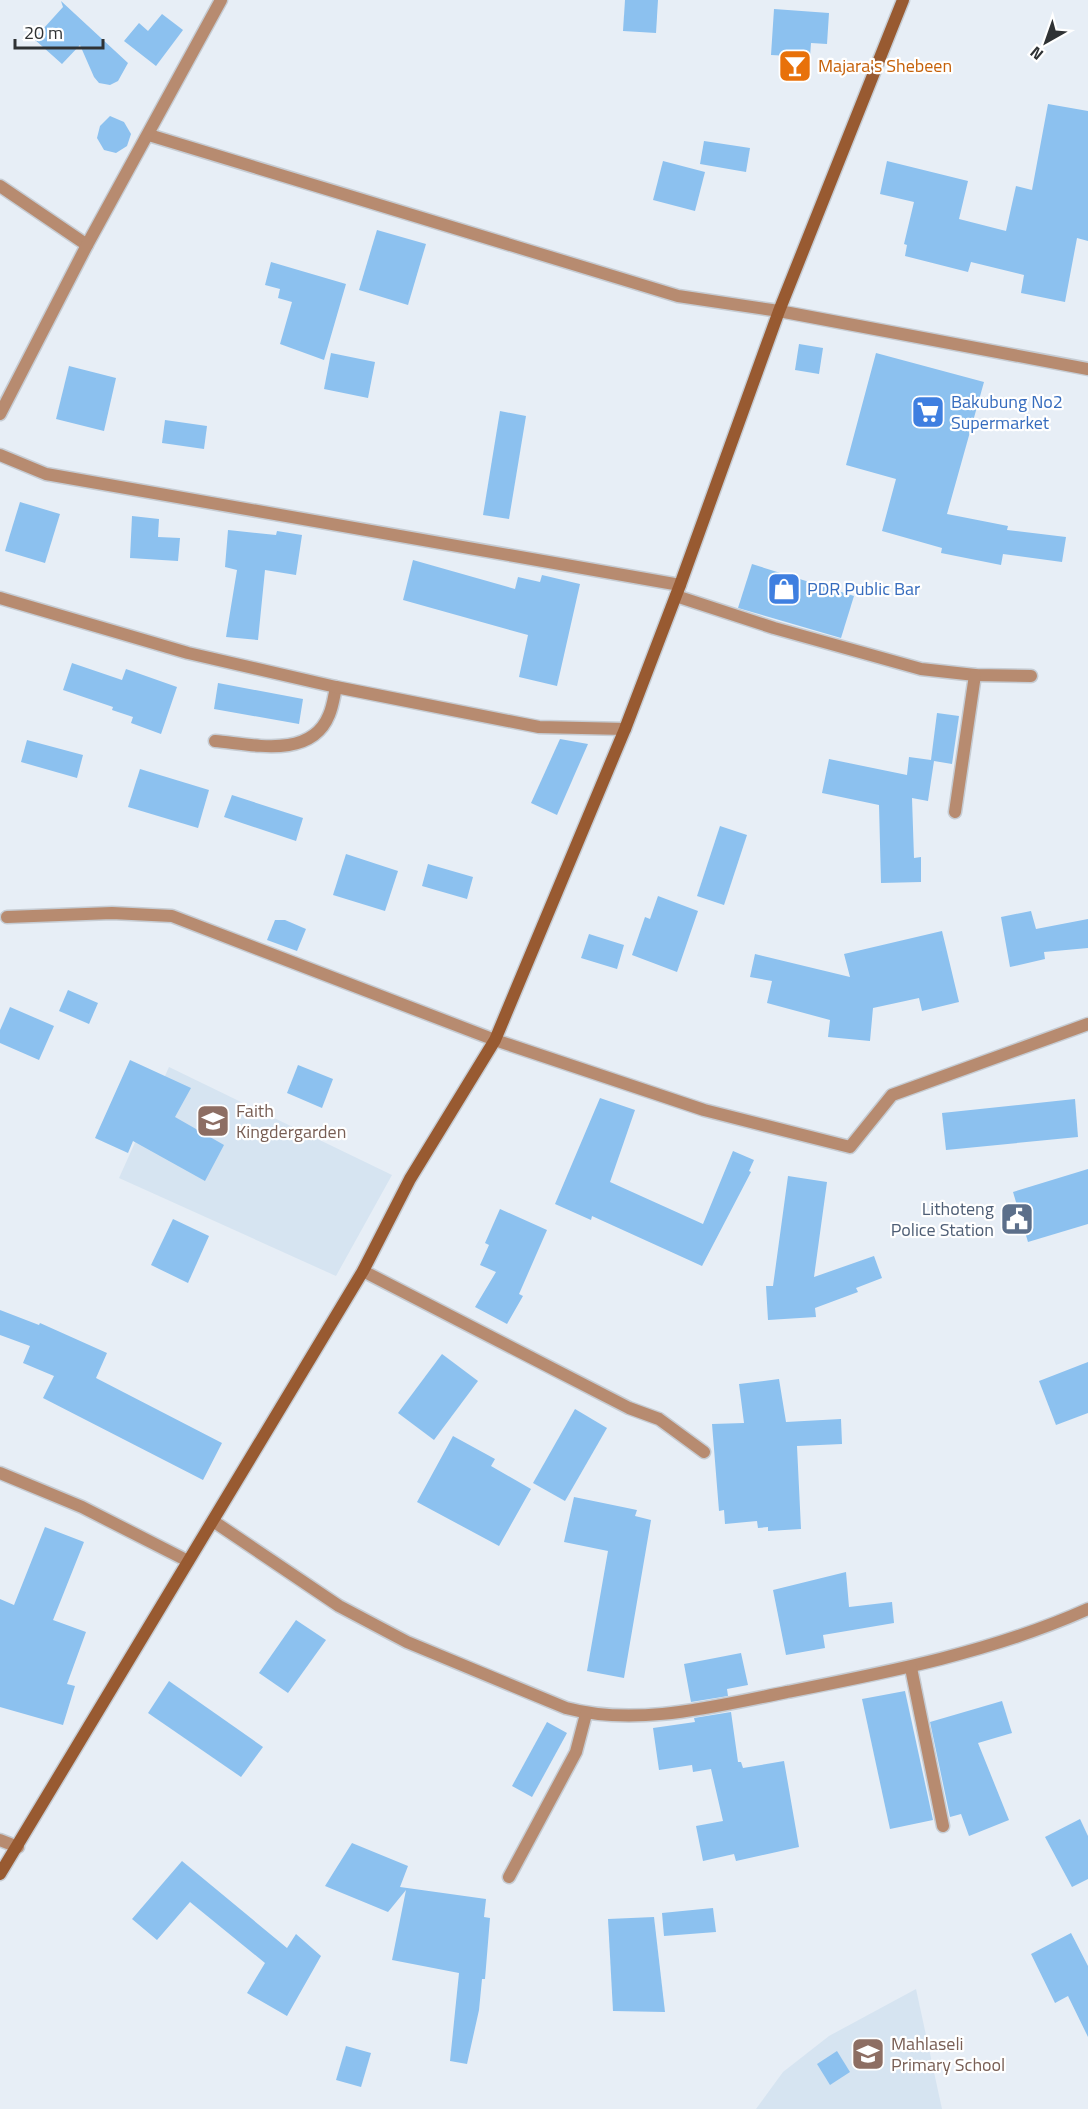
<svg xmlns="http://www.w3.org/2000/svg" width="1088" height="2109" font-family="'Titillium Web',sans-serif">
  <rect width="100%" height="100%" fill="#e7eef6"/>
  <!-- built -->
  <g fill="#d6e4f1">
    <polygon points="169,1067 392,1175 336,1276 119,1178"/>
    <polygon points="916,1989 942,2109 756,2109 783,2072 829,2036"/>
  </g>
  <!-- building -->
  <g fill="#8cc1ef">
    <polygon points="625,0 658,0 656,33 623,31"/>
    <polygon points="61,1 128,63 118,81 110,85 99,83 94,77 80,45 62,64 34,39 63,7"/>
    <polygon points="774,9 829,13 827,44 811,43 810,57 771,55"/>
    <polygon points="162,14 183,30 156,66 124,41 139,23 148,31"/>
    <polygon points="1048,104 1088,111 1088,241 1077,238 1065,302 1021,293 1024,275 971,262 968,272 905,256 907,245 904,244 914,202 880,194 887,161 968,181 959,219 1006,231 1016,186 1032,190"/>
    <polygon points="110,116 124,122 131,134 127,146 116,153 104,150 97,138 100,126"/>
    <polygon points="704,141 750,148 746,172 700,164"/>
    <polygon points="663,161 705,172 695,211 653,200"/>
    <polygon points="377,230 426,244 408,305 359,290"/>
    <polygon points="271,262 346,284 324,360 280,344 292,302 278,298 280,289 265,285"/>
    <polygon points="799,344 823,348 819,374 795,370"/>
    <polygon points="331,353 375,362 368,398 324,389"/>
    <polygon points="876,353 984,382 947,514 1008,526 1007,530 1066,537 1062,562 1003,554 1001,565 941,553 942,548 882,531 896,479 846,465"/>
    <polygon points="69,366 116,378 104,431 56,419"/>
    <polygon points="500,411 526,416 509,519 483,515"/>
    <polygon points="165,420 207,426 204,449 162,443"/>
    <polygon points="20,502 60,514 45,563 5,551"/>
    <polygon points="132,516 159,519 158,537 180,538 178,561 130,558"/>
    <polygon points="228,530 276,535 277,531 302,535 296,575 265,570 258,640 226,637 237,570 225,567"/>
    <polygon points="413,560 515,589 518,577 540,582 542,575 580,584 557,686 519,677 528,635 403,600"/>
    <polygon points="752,564 854,596 841,638 738,608"/>
    <polygon points="72,663 122,680 126,669 177,687 161,734 131,723 133,717 112,710 113,707 63,690"/>
    <polygon points="218,683 303,699 299,724 214,709"/>
    <polygon points="937,713 959,716 952,764 934,761 928,801 912,798 914,858 921,857 921,882 881,883 879,805 822,793 829,759 907,775 909,757 931,760"/>
    <polygon points="560,739 588,744 557,815 531,803"/>
    <polygon points="27,740 83,755 77,778 21,762"/>
    <polygon points="140,769 209,790 198,828 128,807"/>
    <polygon points="232,795 303,818 296,841 224,817"/>
    <polygon points="720,826 747,835 724,905 697,896"/>
    <polygon points="346,854 398,871 385,911 333,895"/>
    <polygon points="428,864 473,877 467,899 422,886"/>
    <polygon points="658,896 698,911 677,972 632,955 645,917 650,919"/>
    <polygon points="1031,911 1036,929 1088,919 1088,948 1044,952 1045,959 1010,967 1001,917"/>
    <polygon points="275,920 285,920 306,929 297,951 267,940"/>
    <polygon points="942,931 959,1002 922,1011 919,998 873,1008 870,1041 828,1037 830,1020 767,1003 772,981 750,977 755,954 850,977 844,954"/>
    <polygon points="589,934 624,945 617,969 581,958"/>
    <polygon points="68,990 98,1003 89,1024 59,1011"/>
    <polygon points="10,1007 54,1026 39,1060 0,1043 0,1030"/>
    <polygon points="130,1060 191,1088 175,1117 224,1145 205,1181 133,1141 128,1153 95,1138"/>
    <polygon points="298,1065 333,1079 322,1108 287,1093"/>
    <polygon points="600,1098 635,1110 610,1182 703,1224 733,1151 754,1160 749,1171 751,1172 702,1266 592,1216 591,1220 555,1204"/>
    <polygon points="1075,1099 1078,1137 946,1150 942,1113"/>
    <polygon points="1088,1169 1088,1224 1028,1242 1013,1192"/>
    <polygon points="788,1176 827,1182 814,1277 874,1256 882,1278 856,1288 858,1292 815,1308 816,1317 768,1320 766,1286 773,1286"/>
    <polygon points="500,1209 547,1230 519,1294 523,1296 507,1324 475,1307 496,1272 480,1265 489,1245 485,1243"/>
    <polygon points="173,1219 209,1236 188,1283 151,1265"/>
    <polygon points="0,1310 39,1325 40,1323 107,1353 96,1378 222,1443 203,1480 43,1398 54,1376 23,1363 30,1346 0,1335"/>
    <polygon points="442,1354 478,1381 434,1440 398,1413"/>
    <polygon points="1088,1362 1088,1413 1056,1425 1039,1381"/>
    <polygon points="779,1379 786,1422 841,1419 842,1444 797,1446 801,1529 768,1531 768,1527 758,1528 757,1521 725,1524 724,1510 719,1511 712,1424 744,1423 739,1384"/>
    <polygon points="575,1409 607,1428 565,1501 533,1483"/>
    <polygon points="453,1436 495,1459 491,1466 531,1489 499,1546 417,1502"/>
    <polygon points="574,1497 637,1510 635,1516 651,1520 624,1678 587,1671 608,1551 564,1542"/>
    <polygon points="45,1527 84,1542 53,1620 86,1632 67,1684 75,1686 63,1725 0,1707 0,1599 14,1605"/>
    <polygon points="846,1572 849,1607 892,1602 894,1623 823,1635 825,1648 786,1655 773,1590"/>
    <polygon points="296,1620 326,1640 288,1693 259,1673"/>
    <polygon points="741,1653 748,1685 727,1689 728,1696 691,1702 684,1664"/>
    <polygon points="169,1681 263,1747 241,1777 148,1713"/>
    <polygon points="905,1691 933,1820 890,1829 862,1699"/>
    <polygon points="1002,1701 1012,1733 978,1743 1009,1820 969,1836 961,1814 950,1817 930,1722"/>
    <polygon points="731,1712 738,1762 741,1762 743,1768 784,1761 799,1847 736,1861 734,1854 703,1861 696,1826 723,1821 711,1769 693,1772 692,1765 659,1770 653,1728 695,1722 694,1718"/>
    <polygon points="547,1722 567,1733 532,1797 512,1786"/>
    <polygon points="1080,1819 1088,1836 1088,1879 1072,1887 1045,1837"/>
    <polygon points="352,1843 408,1866 400,1887 486,1899 484,1917 490,1918 485,1979 482,1979 479,2010 467,2064 450,2061 459,1973 392,1960 406,1890 388,1912 325,1886"/>
    <polygon points="182,1861 287,1948 296,1934 321,1956 287,2016 247,1993 265,1963 190,1902 157,1940 132,1919"/>
    <polygon points="713,1908 716,1932 664,1936 662,1913"/>
    <polygon points="654,1917 665,2012 613,2011 608,1919"/>
    <polygon points="1071,1933 1088,1966 1088,2037 1068,1996 1055,2003 1031,1954"/>
    <polygon points="346,2046 371,2053 361,2087 336,2080"/>
    <polygon points="837,2051 850,2072 830,2085 817,2064"/>
  </g>
  <g fill="none" stroke-linecap="round" stroke-linejoin="round">
    <defs>
      <g id="service">
        <polyline points="676,596 774,628 921,669 975,675 1031,676"/>
        <path d="M215 741C251 744 311 760 329 715 333 706 334 696 336 687"/>
        <polyline points="955,812 975,675"/>
        <polyline points="7,917 112,913 172,916 495,1040"/>
        <path d="M213 1521 339 1606 407 1642 566 1708C637 1727 716 1706 787 1692 889 1672 992 1652 1088 1609"/>
        <polyline points="911,1668 943,1826"/>
        <polyline points="509,1877 576,1752 586,1714"/>
      </g>
      <g id="minor">
        <polyline points="149,135 678,296 779,311 1088,369"/>
        <polyline points="0,186 87,245"/>
        <polyline points="0,414 87,245 221,0"/>
        <polyline points="0,455 46,474 680,585"/>
        <polyline points="0,598 188,653 336,687 539,727 625,729"/>
        <polyline points="495,1040 704,1110 850,1147 892,1095 1088,1024"/>
        <polyline points="363,1271 629,1408 659,1419 704,1452"/>
        <polyline points="0,1473 82,1507 188,1561"/>
        <polyline points="0,1840 18,1847"/>
      </g>
      <polyline id="secondary" points="0,1874 363,1271 410,1179 495,1040 625,729 680,585 779,311 903,0"/>
    </defs>
    <!-- service casing -->
    <use href="#service" stroke="#c6ccd3" stroke-width="15"/>
    <!-- minor casing -->
    <use href="#minor" stroke="#c6ccd3" stroke-width="15"/>
    <!-- secondary casing -->
    <use href="#secondary" stroke="#c6ccd3" stroke-width="15"/>
    <!-- service -->
    <use href="#service" stroke="#b78b70" stroke-width="12"/>
    <!-- minor -->
    <use href="#minor" stroke="#b78b70" stroke-width="12"/>
    <!-- secondary -->
    <use href="#secondary" stroke="#985a31" stroke-width="12"/>
  </g>
  <!-- icons -->
  <defs>
    <symbol id="bar-square" viewBox="-11 -11 22 22"><rect x="-9" y="-9" width="18" height="18" rx="4" fill="#e8710a" stroke="#fff"/><path d="M-6-5H6L.8 .8V4.5H3.5V6h-7V4.5H-.8V.8Z" fill="#fff"/></symbol>
    <symbol id="supermarket-square" viewBox="-11 -11 22 22"><rect x="-9" y="-9" width="18" height="18" rx="4" fill="#3f7fe0" stroke="#fff"/><path d="M-6-5.5h2.5l.6 2H6L4.5 2H-2.5L-4.4-4H-6ZM-1.5 3.2a1.3 1.3 0 1 0 .1 0ZM3 3.2a1.3 1.3 0 1 0 .1 0Z" fill="#fff"/></symbol>
    <symbol id="shop-square" viewBox="-11 -11 22 22"><rect x="-9" y="-9" width="18" height="18" rx="4" fill="#3f7fe0" stroke="#fff"/><path d="M-5-2.5h2.3a2.7 3.5 0 0 1 5.4 0H5L5.5 6h-11ZM-1.5-2.5h3a1.5 2.3 0 0 0-3 0Z" fill="#fff"/></symbol>
    <symbol id="school-square" viewBox="-11 -11 22 22"><rect x="-9" y="-9" width="18" height="18" rx="4" fill="#8d6e63" stroke="#fff"/><path d="M0-5L7-2L0 1L-7-2ZM-4 1L0 2.5L4 1V4Q0 6-4 4Z" fill="#fff"/></symbol>
    <symbol id="civic-square" viewBox="-11 -11 22 22"><rect x="-9" y="-9" width="18" height="18" rx="4" fill="#5c6f8a" stroke="#fff"/><path d="M-.6-6.5H3V-4.5H.6V-3L4-1V1h2V6H-6V1h2V-1L-.6-3ZM-1.2 2.5V6h2.4V2.5Z" fill="#fff"/></symbol>
  </defs>
  <g fill-rule="evenodd">
    <use href="#bar-square" x="776" y="47" width="38" height="38"/>
    <use href="#supermarket-square" x="909" y="393" width="38" height="38"/>
    <use href="#shop-square" x="765" y="570" width="38" height="38"/>
    <use href="#school-square" x="194" y="1102" width="38" height="38"/>
    <use href="#civic-square" x="998" y="1200" width="38" height="38"/>
    <use href="#school-square" x="849" y="2035" width="38" height="38"/>
  </g>
  <g text-anchor="middle" stroke-width="4.5" stroke-linejoin="round" paint-order="stroke">
    <!-- food labels -->
    <g font-size="18" fill="#c56008" stroke="#fff" text-anchor="start">
      <text x="818" y="72">Majara's Shebeen</text>
    </g>
    <!-- shop labels -->
    <g font-size="18" fill="#366cbe" stroke="#fff" text-anchor="start">
      <text x="951" y="408">Bakubung No2<tspan x="951" dy="21">Supermarket</tspan></text>
      <text x="807" y="595">PDR Public Bar</text>
    </g>
    <!-- education labels -->
    <g font-size="18" fill="#785e54" stroke="#fff" text-anchor="start">
      <text x="236" y="1117">Faith<tspan x="236" dy="21">Kingdergarden</tspan></text>
      <text x="891" y="2050">Mahlaseli<tspan x="891" dy="21">Primary School</tspan></text>
    </g>
    <!-- service labels -->
    <g font-size="18" fill="#4e5e75" stroke="#fff" text-anchor="end">
      <text x="994" y="1215">Lithoteng<tspan x="994" dy="21">Police Station</tspan></text>
    </g>
  </g>
  <!-- north arrow -->
  <g transform="translate(1046 42) rotate(220)" stroke="#ffffff" stroke-width="4.5" paint-order="stroke">
  <path d="M0-4.5L10 22L0 15L-10 22Z" fill="#2f3234"/>
  <text y="-9" font-size="16" font-weight="bold" text-anchor="middle" fill="#2f3234">N</text>
  </g>
  <!-- scale -->
  <path d="M15 39v9h88v-9" fill="none" stroke="#2f3234" stroke-width="3"/>
  <text x="24" y="39" font-size="18" fill="#2f3234" stroke="#ffffff" stroke-width="4.5" paint-order="stroke">20 m</text>
</svg>
